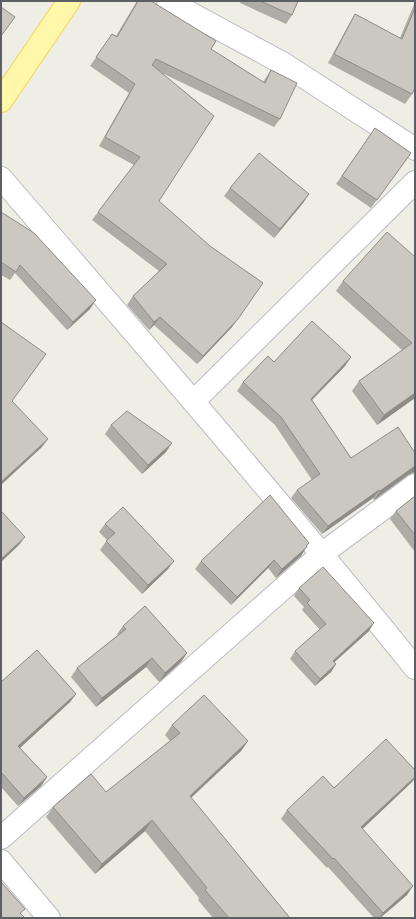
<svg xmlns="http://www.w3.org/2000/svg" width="416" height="919" font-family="'Work Sans',sans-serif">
  <rect width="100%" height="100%" fill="#efeee4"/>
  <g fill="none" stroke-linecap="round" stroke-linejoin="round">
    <defs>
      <g id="minor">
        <polyline points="168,1 284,64 415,149"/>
        <path d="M1 178C141 340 281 502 415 668"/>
        <polyline points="194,401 415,182"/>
        <polyline points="1,838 323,553 415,485"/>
        <polyline points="1,861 49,918"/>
      </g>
      <polyline id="major" points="1,101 69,1"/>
    </defs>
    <!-- minor casing -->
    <use href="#minor" stroke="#b9bcc1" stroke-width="24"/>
    <!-- major casing -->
    <use href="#major" stroke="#f6d357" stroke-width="24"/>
    <!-- minor -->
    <use href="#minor" stroke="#fff" stroke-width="22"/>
    <!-- major -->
    <use href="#major" stroke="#fff7aa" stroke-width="22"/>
  </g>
  <!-- wall -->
  <g fill="#aeaca6">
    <polygon points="137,1 151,1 211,49 263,82 271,70 280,119 274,127 164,74 159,201 232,327 197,364 154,325 149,330 127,305 133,296 159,271 92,220 134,165 99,146 129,93 90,66 112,34 116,36"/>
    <polygon points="241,1 298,1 292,15 286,24 240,3"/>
    <polygon points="415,2 415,88 412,94 405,104 328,63 349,24 355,14 400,38"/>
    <polygon points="375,128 411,153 371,208 336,184"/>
    <polygon points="230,188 309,194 303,203 274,238 224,196"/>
    <polygon points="1,212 90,309 67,330 15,273 10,280 1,275"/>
    <polygon points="415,257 415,398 377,425 352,391 359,381 402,350 336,291 343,281"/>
    <polygon points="351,357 345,366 312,400 351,458 408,475 374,500 373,498 322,534 291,498 297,490 312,480 275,425 237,391 243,382 274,362"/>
    <polygon points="111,425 166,452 142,474 105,434"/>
    <polygon points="415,496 415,552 390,519 396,511"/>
    <polygon points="105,524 168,569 142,594 100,550 107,540 99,532"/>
    <polygon points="306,547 301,556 276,578 268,568 231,605 195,569 201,561"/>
    <polygon points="299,588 369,631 334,662 336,664 331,672 315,686 290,659 295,651 320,630 302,610 304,607 294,596"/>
    <polygon points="123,626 187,653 181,662 159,682 146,667 96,707 71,677 77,668 118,635 117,634"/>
    <polygon points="1,682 76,694 70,702 20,748 47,777 41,786 18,806 1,787"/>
    <polygon points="172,725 248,741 241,751 191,798 290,918 213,918 198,900 199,898 145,831 95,874 46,817 53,807 106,792 170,741 165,735"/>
    <polygon points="415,770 415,778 412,782 362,829 407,895 380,918 374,918 328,867 327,868 281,819 287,810 334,788"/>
  </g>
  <!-- shaded-wall -->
  <g fill="#8d8c87">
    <polygon points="309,194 303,203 274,238 280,229"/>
    <polygon points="96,300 90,309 67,330 73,322"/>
    <polygon points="160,317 154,325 149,330 154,322"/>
    <polygon points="238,319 232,327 197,364 203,356"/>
    <polygon points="351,357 345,366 305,407 311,399"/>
    <polygon points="415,393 415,398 377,425 384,415"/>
    <polygon points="48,439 42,447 1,485 1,482"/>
    <polygon points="172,443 166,452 142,474 148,465"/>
    <polygon points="414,466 415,466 415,472 408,475 374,500 380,491"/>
    <polygon points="379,490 373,498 322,534 328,526"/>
    <polygon points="25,537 19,545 1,562 1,559"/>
    <polygon points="309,543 301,556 276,578 282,569"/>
    <polygon points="274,560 268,568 231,605 237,597"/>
    <polygon points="174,561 168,569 142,594 148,585"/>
    <polygon points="374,623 369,631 328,668 333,661"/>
    <polygon points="187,653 181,662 159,682 165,673"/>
    <polygon points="152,658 146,667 96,707 102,698"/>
    <polygon points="336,664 331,672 315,686 320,679"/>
    <polygon points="76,694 70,702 12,755 18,746"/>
    <polygon points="248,741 241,751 182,806 190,796"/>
    <polygon points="47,777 41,786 18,806 24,798"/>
    <polygon points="415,777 415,778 412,782 355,836 361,827"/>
    <polygon points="152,820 145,831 95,874 102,864"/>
    <polygon points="413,886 407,895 380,918 379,918 383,913"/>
  </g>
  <!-- building -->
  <g fill="#cac8c1" stroke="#8d8c87">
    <polygon points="138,1 151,1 216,41 211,49 265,83 271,70 297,83 280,119 156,59 152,65 214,116 159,201 210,246 263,283 238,319 203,356 160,317 154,322 133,296 167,264 98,212 140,157 105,137 135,84 96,57 112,34 117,37"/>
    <polygon points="260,1 298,1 292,15"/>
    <polygon points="1,7 15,17 1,36"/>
    <polygon points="415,8 415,88 412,94 334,54 355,14 402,39"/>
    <polygon points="375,128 411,153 377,200 342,176"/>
    <polygon points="259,153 309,194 280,229 230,188"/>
    <polygon points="1,212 34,233 96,300 73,322 20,265 16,272 1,262"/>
    <polygon points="387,232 415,257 415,393 384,415 359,381 412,343 343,281"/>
    <polygon points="312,321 351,357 311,399 351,458 398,427 415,453 415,466 380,491 379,490 328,526 297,490 320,474 281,417 243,382 268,356 274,362"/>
    <polygon points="1,322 46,354 12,401 48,439 1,482"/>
    <polygon points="127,411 172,443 148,465 111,425"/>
    <polygon points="270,495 309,543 306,546 307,547 282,569 274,560 237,597 201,561"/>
    <polygon points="415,496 415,535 396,511"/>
    <polygon points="123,507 174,561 148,585 106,541 115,533 105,524"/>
    <polygon points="1,511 25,537 1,559"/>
    <polygon points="323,567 374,623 333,661 336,664 320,679 295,651 326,624 307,603 310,600 299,588"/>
    <polygon points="145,606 187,653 165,673 152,658 102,698 77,668 126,629 123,626"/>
    <polygon points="37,650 76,694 18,746 47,777 24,798 1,772 1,682"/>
    <polygon points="204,695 248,741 190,796 290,918 229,918 205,890 207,888 152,820 102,864 53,807 91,774 106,792 180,733 172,725"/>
    <polygon points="386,739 415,770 415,777 361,827 413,886 383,913 334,858 333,859 287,810 323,776 334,788"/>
    <polygon points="1,882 25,909 20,913 25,918 1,918"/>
  </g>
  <!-- border -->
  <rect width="416" height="919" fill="none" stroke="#5c6065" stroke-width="4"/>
</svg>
